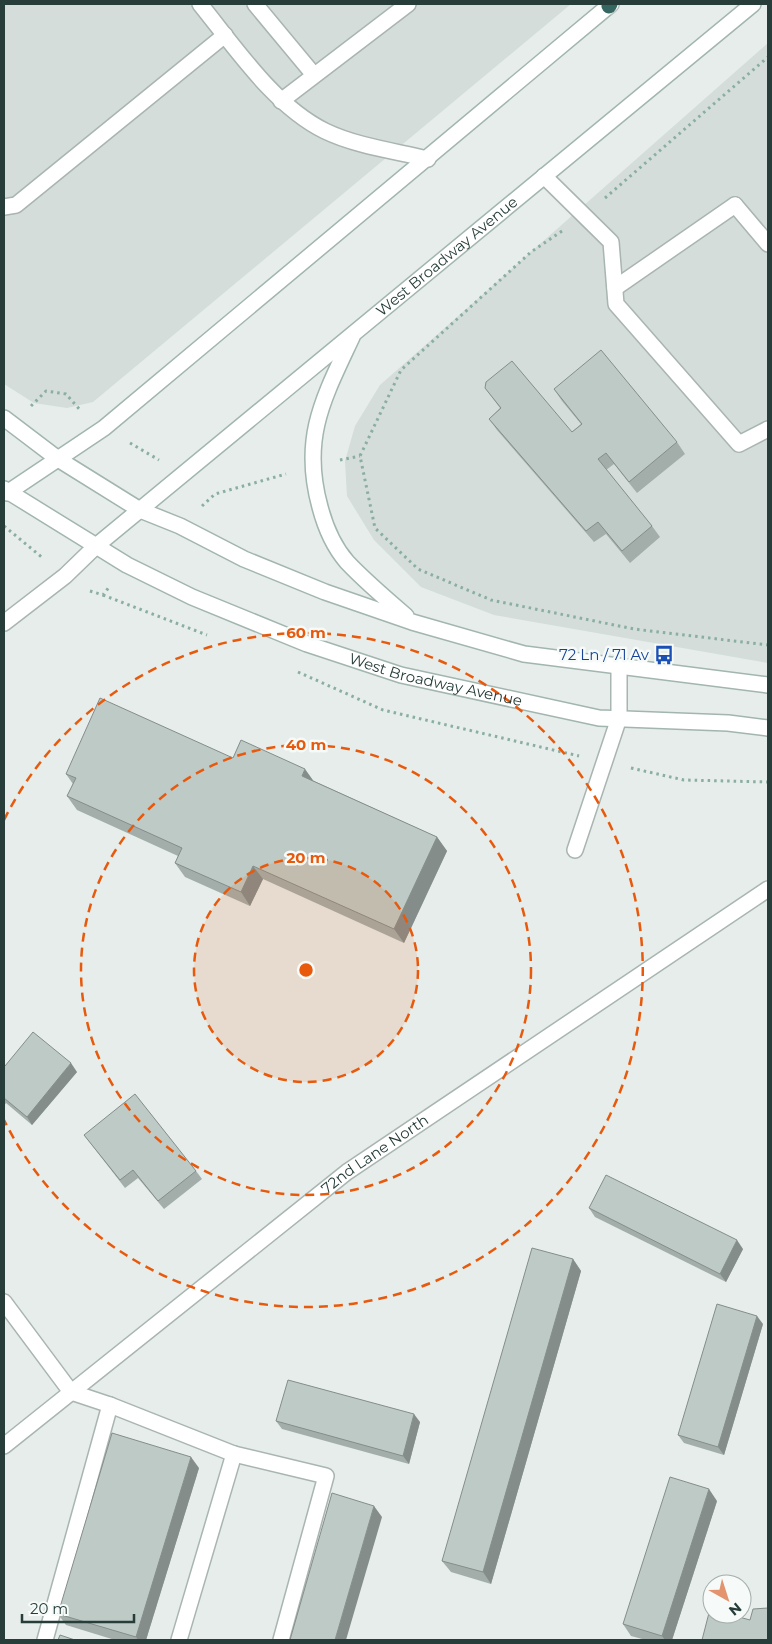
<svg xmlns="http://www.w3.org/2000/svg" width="772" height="1644" font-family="Montserrat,sans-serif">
  <rect width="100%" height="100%" fill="#e6edea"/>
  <!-- built -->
  <g fill="#d4ddd9">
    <polygon points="4,4 571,4 93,402 67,408 34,403 4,384"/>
    <polygon points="768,43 768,663 494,615 421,587 374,540 347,496 345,461 355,426 380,385"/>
  </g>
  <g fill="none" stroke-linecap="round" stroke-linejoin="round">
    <defs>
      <g id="lane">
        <path d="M200 4C235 47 274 106 325 131 356 146 395 151 428 159"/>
        <polyline points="255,4 314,75"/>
        <polyline points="281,101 408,4"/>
        <polyline points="544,176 611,242 616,304 739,444 768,429"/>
        <polyline points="4,207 16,205 225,35"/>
        <polyline points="615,288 735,205"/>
        <polyline points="575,850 619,718 619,667"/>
        <polyline points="71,1392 110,1405 234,1454 326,1476 281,1640"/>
        <polyline points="45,1640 110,1405"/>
        <polyline points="179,1640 234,1454"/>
      </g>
      <g id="street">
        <polyline points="735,205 768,244"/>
        <polyline points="4,623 65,576 96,546"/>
        <polyline points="4,1302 71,1392"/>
        <path id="s1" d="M4 1446 347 1172 768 889"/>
      </g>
      <g id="secondary">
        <path d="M352 337C323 399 301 438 320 507 325 526 334 547 347 562 365 581 386 599 406 616"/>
        <polyline points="4,418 58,459 140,510 180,526 244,559 325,592 412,622 524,654 768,685"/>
        <path id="s2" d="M4 489 127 565 192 597 307 644 401 675 599 718 728 723 768 728"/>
        <polyline points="7,493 104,428 611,4"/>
        <path id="s3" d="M96 546 753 4"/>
      </g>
      <polyline id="highway" points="609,6 610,4"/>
    </defs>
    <!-- lane casing -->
    <use href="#lane" stroke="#a9b5b1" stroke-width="18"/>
    <!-- street casing -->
    <use href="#street" stroke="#a9b5b1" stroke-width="18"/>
    <!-- secondary casing -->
    <use href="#secondary" stroke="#a2b5af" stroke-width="18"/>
    <!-- highway casing -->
    <use href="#highway" stroke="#c2c9c8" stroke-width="18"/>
    <!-- path -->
    <g stroke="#8aada4" stroke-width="3" stroke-dasharray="2.5 4" stroke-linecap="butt">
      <polyline points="605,198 768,57"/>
      <polyline points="562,231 531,252 401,370 360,456 375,528 418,569 491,600 634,629 768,645"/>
      <polyline points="31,406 46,391 66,394 81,411"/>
      <polyline points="130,443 159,460"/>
      <polyline points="340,460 360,456"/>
      <polyline points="202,506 215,494 286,474"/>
      <polyline points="4,526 44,559"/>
      <polyline points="90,591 103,595 109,587"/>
      <polyline points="103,595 207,635"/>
      <polyline points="298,672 383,710 579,756"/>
      <polyline points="631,768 684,780 768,782"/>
    </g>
    <!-- lane -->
    <use href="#lane" stroke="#fff" stroke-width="15"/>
    <!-- street -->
    <use href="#street" stroke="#fff" stroke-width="15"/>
    <!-- secondary -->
    <use href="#secondary" stroke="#fff" stroke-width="15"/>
    <!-- highway -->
    <use href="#highway" stroke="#356660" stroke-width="15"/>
  </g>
  <!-- wall -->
  <g fill="#a3aeaa">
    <polygon points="485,388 572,432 581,424 562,401 554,389 677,442 685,454 637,493 614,464 606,470 652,526 660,537 630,563 606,534 594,542 497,430 489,419 500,408"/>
    <polygon points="233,758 314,781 437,837 447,851 404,943 263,879 250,906 185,877 175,863 178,856 77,810 67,796 73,784 66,774"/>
    <polygon points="4,1065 5,1066 77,1072 32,1125 6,1103 4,1106"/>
    <polygon points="84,1135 196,1171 202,1179 164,1209 138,1178 125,1188"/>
    <polygon points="589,1208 743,1249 726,1282 595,1217"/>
    <polygon points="573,1259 581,1271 491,1584 451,1572 442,1561"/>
    <polygon points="763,1324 724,1455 684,1443 678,1435"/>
    <polygon points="276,1421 420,1422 409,1464 282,1429"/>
    <polygon points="199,1468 146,1640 115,1640 66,1625 58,1614"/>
    <polygon points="717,1501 672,1640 646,1640 631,1636 623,1624"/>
  </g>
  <!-- shaded-wall -->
  <g fill="#858d8b">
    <polygon points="305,769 315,783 302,776"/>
    <polygon points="437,837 447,851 404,943 394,929"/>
    <polygon points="253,866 263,879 250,906 241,892"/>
    <polygon points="71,1063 77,1072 32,1125 27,1117"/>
    <polygon points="737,1240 743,1249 726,1282 720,1274"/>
    <polygon points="573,1259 581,1271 491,1584 483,1572"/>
    <polygon points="757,1316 763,1324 724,1455 718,1447"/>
    <polygon points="414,1414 420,1422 409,1464 403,1456"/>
    <polygon points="191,1457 199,1468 146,1640 138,1640 136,1637"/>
    <polygon points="709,1489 717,1501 672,1640 665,1640 662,1636"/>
    <polygon points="374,1506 382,1517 346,1640 335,1640"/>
  </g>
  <!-- building -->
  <g fill="#becac6" stroke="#858d8b">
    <polygon points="601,350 677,442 629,482 606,453 598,459 652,526 622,551 598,522 586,531 489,419 501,408 485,388 486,382 512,361 572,432 582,424 554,389"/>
    <polygon points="100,698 233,758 241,740 305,769 302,776 437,837 394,929 253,866 241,892 175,863 182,848 67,796 76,778 66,774"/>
    <polygon points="33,1032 71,1063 27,1117 4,1098 4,1065 5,1066"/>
    <polygon points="135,1094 196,1171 158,1201 133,1170 120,1180 84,1135"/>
    <polygon points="606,1175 737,1240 720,1274 589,1208"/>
    <polygon points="532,1248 573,1259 483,1572 442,1561"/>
    <polygon points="717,1304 757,1316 718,1447 678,1435"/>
    <polygon points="288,1380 414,1414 403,1456 276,1421"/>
    <polygon points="112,1433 191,1457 136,1637 58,1614"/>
    <polygon points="670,1477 709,1489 662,1636 623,1624"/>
    <polygon points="332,1493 374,1506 335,1640 290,1640"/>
    <polygon points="768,1608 768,1640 702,1640 710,1609 712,1610 712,1614 728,1614 750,1620 753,1609"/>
    <polygon points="60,1635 75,1640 58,1640"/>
  </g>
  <!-- distance rings -->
  <circle cx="306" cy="970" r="112" fill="#e8590c" fill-opacity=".12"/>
  <g fill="none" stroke="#e8590c" stroke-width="2.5" stroke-dasharray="9 6">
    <circle cx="306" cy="970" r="112"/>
    <circle cx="306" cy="970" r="225"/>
    <path d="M4 820A337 337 0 1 1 4 1120"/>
  </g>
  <!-- icons -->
  <defs>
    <symbol id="bus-bare" viewBox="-9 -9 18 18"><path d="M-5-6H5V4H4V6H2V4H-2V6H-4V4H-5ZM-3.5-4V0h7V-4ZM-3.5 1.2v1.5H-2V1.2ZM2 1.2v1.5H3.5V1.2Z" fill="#1a4fb4" stroke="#f6faf8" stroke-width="2.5" paint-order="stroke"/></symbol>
  </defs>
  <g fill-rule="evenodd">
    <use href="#bus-bare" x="650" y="641" width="28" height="28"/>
  </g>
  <g text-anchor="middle" stroke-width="5" stroke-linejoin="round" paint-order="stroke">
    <!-- street labels -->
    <g font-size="15" fill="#263d39" stroke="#f6faf8">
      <text dy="5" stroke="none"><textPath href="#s3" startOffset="455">West Broadway Avenue</textPath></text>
      <text dy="5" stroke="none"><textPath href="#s2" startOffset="475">West Broadway Avenue</textPath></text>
      <text dy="5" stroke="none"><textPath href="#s1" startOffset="472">72nd Lane North</textPath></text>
    </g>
    <!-- transit labels -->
    <g font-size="15" fill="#164399" stroke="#f6faf8" text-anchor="end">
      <text x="649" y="660">72 Ln / 71 Av</text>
    </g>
  </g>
  <circle cx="306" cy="970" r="8" fill="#e8590c" stroke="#f6faf8" stroke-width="2.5"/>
  <g font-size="15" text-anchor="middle" font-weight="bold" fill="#e8590c" stroke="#f6faf8" stroke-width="5" stroke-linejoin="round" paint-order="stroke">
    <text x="306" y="638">60 m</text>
    <text x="306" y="750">40 m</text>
    <text x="306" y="863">20 m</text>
  </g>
  <!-- border -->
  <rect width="772" height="1644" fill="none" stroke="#263d39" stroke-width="10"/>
  <!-- north arrow -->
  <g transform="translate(727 1599) rotate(141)"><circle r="24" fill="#f6faf8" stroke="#a3aeac"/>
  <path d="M0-4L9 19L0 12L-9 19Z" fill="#e3936e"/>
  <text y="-8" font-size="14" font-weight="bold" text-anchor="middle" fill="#263d39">N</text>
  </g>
  <!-- scale -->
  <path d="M22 1614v8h112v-8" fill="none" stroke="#263d39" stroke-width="2.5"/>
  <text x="30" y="1614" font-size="15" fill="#263d39" stroke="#f6faf8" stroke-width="4" paint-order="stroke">20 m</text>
</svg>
